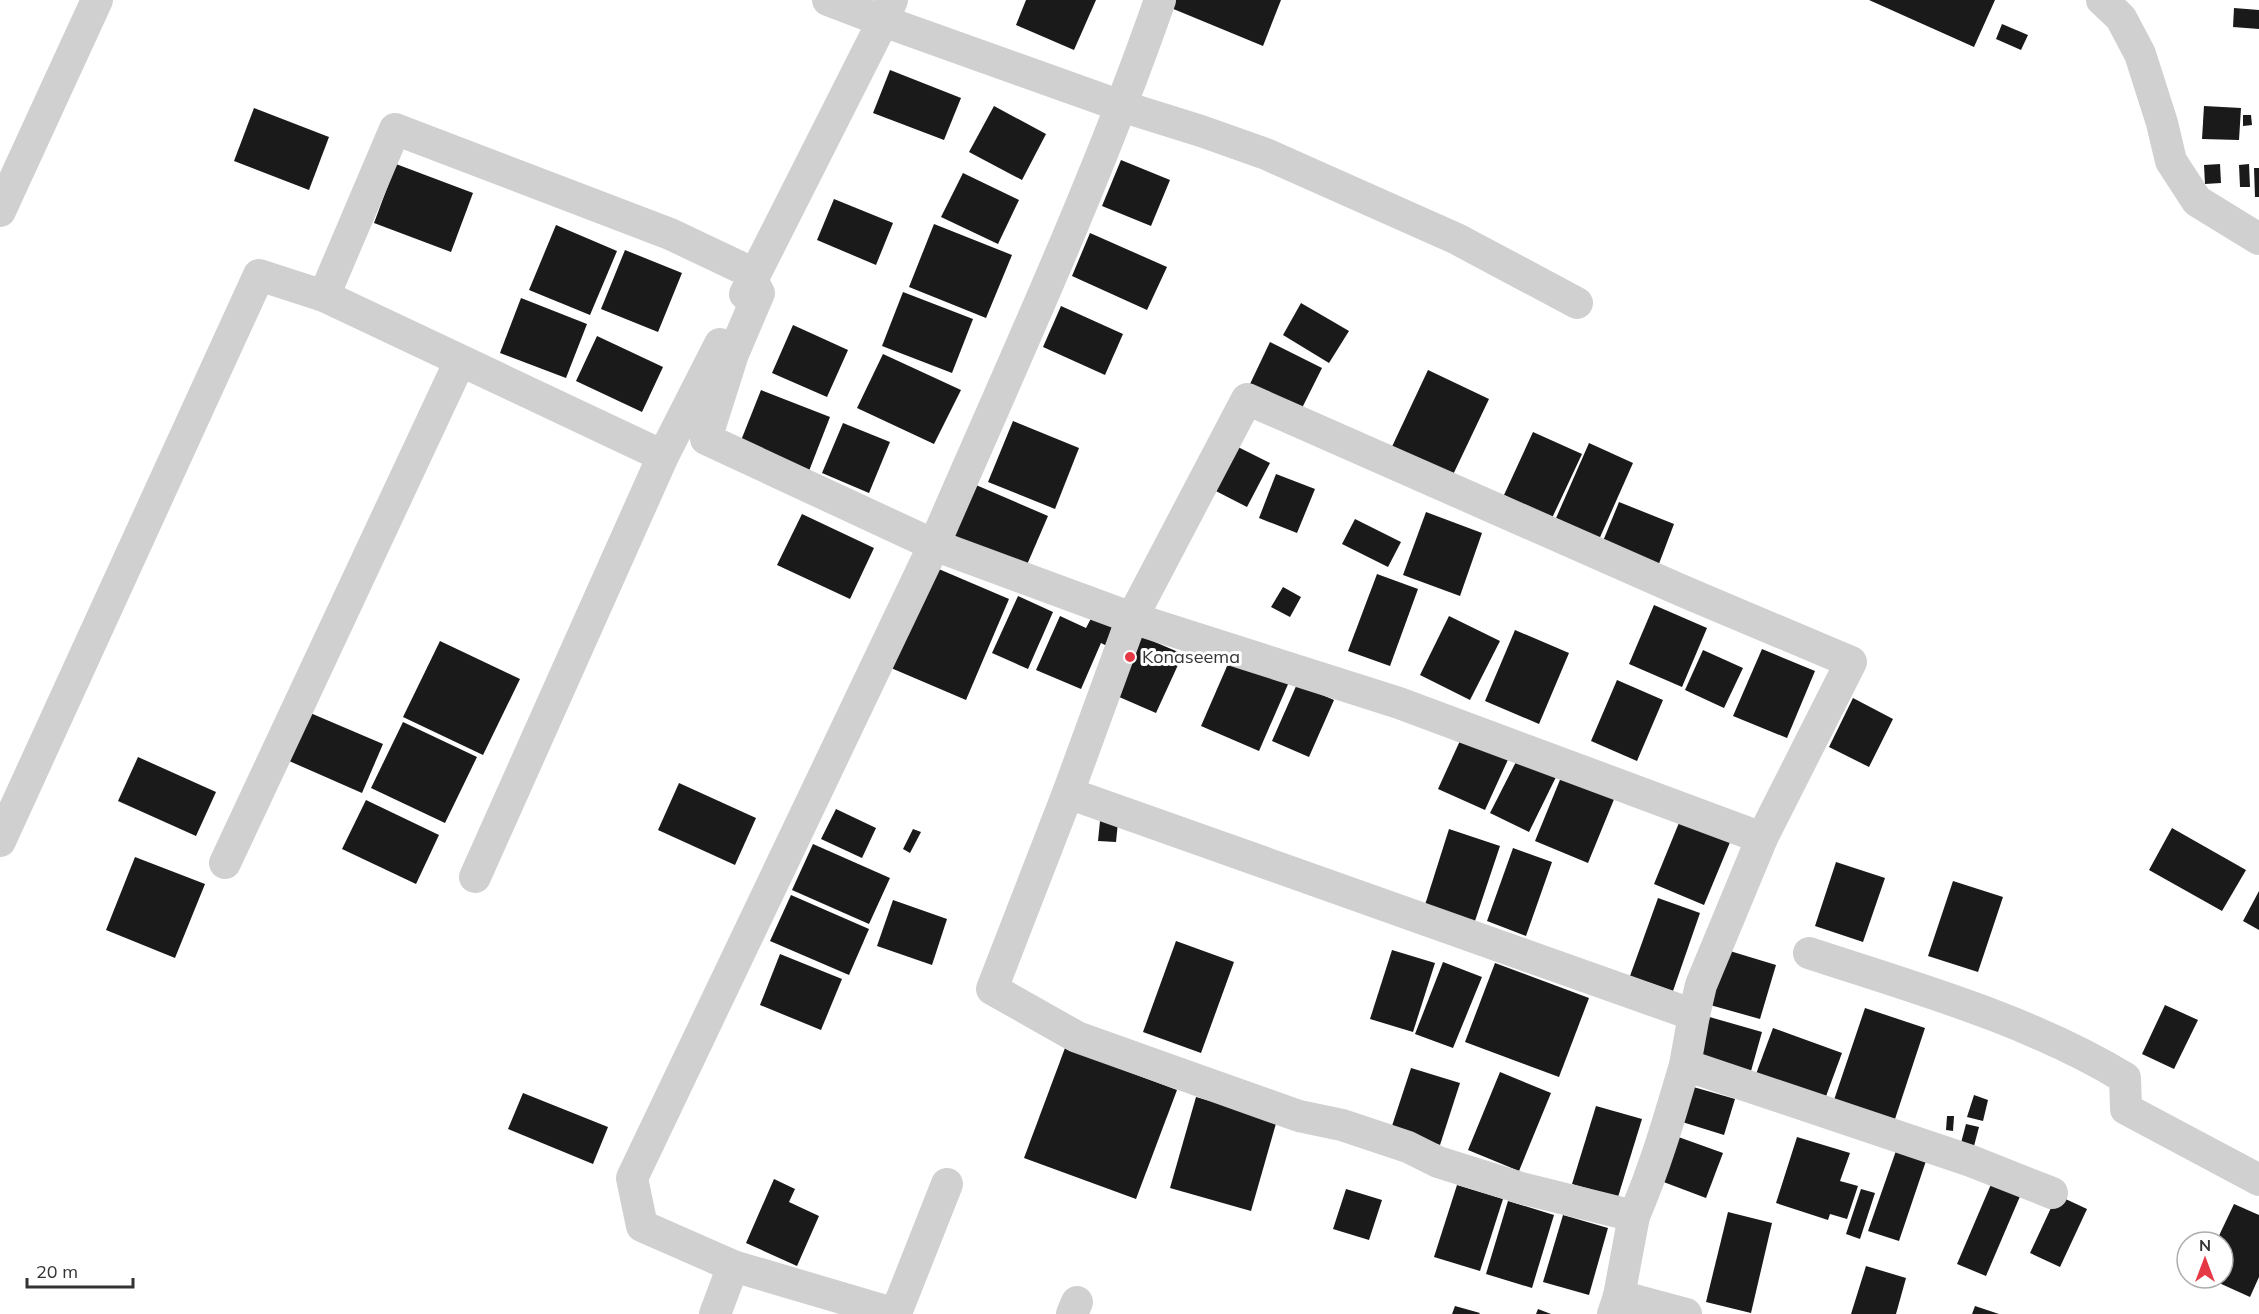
<svg xmlns="http://www.w3.org/2000/svg" width="2259" height="1314" font-family="Mulish,sans-serif">
  <rect width="100%" height="100%" fill="#fff"/>
  <!-- building -->
  <g fill="#1a1a1a">
    <polygon points="1026,0 1096,0 1074,50 1016,25"/>
    <polygon points="1174,0 1281,0 1263,46 1171,8"/>
    <polygon points="1869,0 1995,0 1974,47"/>
    <polygon points="2234,8 2259,10 2259,29 2233,27"/>
    <polygon points="2002,24 2028,35 2021,50 1996,39"/>
    <polygon points="890,70 961,98 944,140 873,113"/>
    <polygon points="994,106 1046,134 1022,180 969,152"/>
    <polygon points="2204,106 2241,108 2239,140 2202,139"/>
    <polygon points="254,108 329,137 309,190 234,161"/>
    <polygon points="2243,115 2251,115 2252,125 2243,126"/>
    <polygon points="1121,160 1170,180 1151,226 1102,206"/>
    <polygon points="396,164 473,193 451,252 374,223"/>
    <polygon points="2220,164 2221,183 2205,184 2204,165"/>
    <polygon points="2249,164 2250,187 2240,187 2239,165"/>
    <polygon points="2254,168 2259,168 2259,197 2255,197"/>
    <polygon points="963,173 1019,200 998,244 941,217"/>
    <polygon points="834,199 893,223 876,265 817,240"/>
    <polygon points="934,224 1012,255 986,318 909,287"/>
    <polygon points="556,225 617,251 590,315 529,290"/>
    <polygon points="1090,233 1167,267 1147,310 1072,276"/>
    <polygon points="625,250 682,273 658,332 601,309"/>
    <polygon points="903,292 973,319 952,373 882,346"/>
    <polygon points="521,298 587,324 566,378 500,353"/>
    <polygon points="1301,303 1349,331 1329,363 1283,335"/>
    <polygon points="1061,306 1123,334 1105,375 1043,347"/>
    <polygon points="793,325 848,350 827,397 772,373"/>
    <polygon points="597,336 663,367 642,412 576,381"/>
    <polygon points="1270,342 1322,368 1301,410 1250,384"/>
    <polygon points="883,354 961,390 934,444 857,408"/>
    <polygon points="1428,370 1489,399 1450,481 1389,453"/>
    <polygon points="761,390 830,417 809,471 740,443"/>
    <polygon points="1013,421 1079,448 1055,509 988,482"/>
    <polygon points="843,423 890,442 869,493 822,473"/>
    <polygon points="1533,432 1582,454 1552,518 1504,495"/>
    <polygon points="1230,443 1270,463 1247,507 1208,487"/>
    <polygon points="1589,443 1633,463 1597,544 1553,525"/>
    <polygon points="1276,474 1315,489 1297,533 1259,518"/>
    <polygon points="976,485 1048,516 1026,567 954,536"/>
    <polygon points="1619,502 1674,524 1657,569 1601,546"/>
    <polygon points="1426,512 1482,533 1460,596 1403,575"/>
    <polygon points="802,514 874,548 850,599 777,565"/>
    <polygon points="1355,519 1401,542 1388,567 1342,544"/>
    <polygon points="934,567 1009,599 966,700 891,668"/>
    <polygon points="1377,574 1418,589 1390,666 1348,651"/>
    <polygon points="1283,587 1301,597 1290,617 1271,607"/>
    <polygon points="1018,596 1053,612 1028,669 992,653"/>
    <polygon points="1654,605 1707,628 1682,687 1629,664"/>
    <polygon points="1097,607 1120,619 1107,646 1101,643 1081,689 1036,670 1060,616 1086,628"/>
    <polygon points="1449,616 1500,641 1470,700 1420,675"/>
    <polygon points="1515,630 1569,653 1539,724 1485,701"/>
    <polygon points="1136,634 1183,654 1156,713 1110,693"/>
    <polygon points="440,641 520,679 483,755 403,717"/>
    <polygon points="1762,649 1815,671 1787,738 1733,716"/>
    <polygon points="1703,650 1743,668 1724,708 1685,690"/>
    <polygon points="1231,657 1289,682 1259,751 1201,726"/>
    <polygon points="1617,680 1663,700 1637,761 1591,741"/>
    <polygon points="1297,684 1334,700 1309,757 1272,741"/>
    <polygon points="1853,698 1893,719 1869,767 1829,747"/>
    <polygon points="301,709 383,744 362,793 280,757"/>
    <polygon points="403,722 477,757 445,823 371,788"/>
    <polygon points="1464,732 1511,753 1485,810 1438,789"/>
    <polygon points="1520,754 1558,773 1529,832 1490,813"/>
    <polygon points="138,757 216,792 196,836 118,801"/>
    <polygon points="1564,770 1617,792 1588,863 1535,841"/>
    <polygon points="679,783 756,818 735,865 658,830"/>
    <polygon points="366,800 439,835 416,884 342,849"/>
    <polygon points="836,809 876,828 862,858 821,839"/>
    <polygon points="1683,813 1733,835 1704,905 1654,884"/>
    <polygon points="1100,821 1118,822 1116,842 1098,841"/>
    <polygon points="2172,828 2246,870 2222,911 2149,870"/>
    <polygon points="913,829 921,832 910,853 903,849"/>
    <polygon points="1449,829 1500,846 1474,924 1424,908"/>
    <polygon points="813,844 890,878 869,924 792,890"/>
    <polygon points="1513,848 1552,862 1526,936 1487,921"/>
    <polygon points="135,857 205,884 175,958 106,930"/>
    <polygon points="1836,862 1885,878 1863,942 1815,926"/>
    <polygon points="1953,881 2003,897 1978,972 1928,956"/>
    <polygon points="2259,891 2259,930 2243,921"/>
    <polygon points="791,895 869,929 849,975 770,941"/>
    <polygon points="1658,898 1700,913 1673,991 1630,976"/>
    <polygon points="893,900 947,919 932,965 877,946"/>
    <polygon points="1176,941 1234,962 1201,1053 1143,1032"/>
    <polygon points="1720,948 1776,965 1760,1019 1703,1003"/>
    <polygon points="1392,950 1435,963 1413,1032 1370,1019"/>
    <polygon points="780,954 842,979 821,1030 760,1005"/>
    <polygon points="1443,962 1482,977 1453,1048 1415,1034"/>
    <polygon points="1495,963 1589,998 1559,1077 1465,1042"/>
    <polygon points="2165,1005 2198,1020 2174,1069 2142,1054"/>
    <polygon points="1865,1008 1925,1028 1895,1119 1834,1100"/>
    <polygon points="1706,1016 1762,1032 1751,1071 1695,1055"/>
    <polygon points="1773,1028 1842,1053 1825,1099 1756,1074"/>
    <polygon points="1065,1048 1177,1090 1136,1199 1024,1158"/>
    <polygon points="1411,1068 1460,1083 1440,1145 1391,1129"/>
    <polygon points="1500,1072 1551,1093 1519,1171 1468,1150"/>
    <polygon points="1690,1086 1735,1099 1724,1135 1679,1121"/>
    <polygon points="523,1093 608,1127 593,1164 508,1129"/>
    <polygon points="1974,1095 1988,1100 1983,1121 1967,1117"/>
    <polygon points="1196,1097 1277,1120 1251,1211 1170,1188"/>
    <polygon points="1596,1106 1642,1119 1618,1197 1572,1184"/>
    <polygon points="1947,1116 1954,1116 1953,1131 1946,1130"/>
    <polygon points="1966,1124 1979,1127 1974,1146 1961,1143"/>
    <polygon points="1670,1134 1723,1153 1706,1198 1653,1178"/>
    <polygon points="1797,1137 1850,1153 1840,1181 1858,1186 1847,1219 1830,1214 1828,1220 1776,1203"/>
    <polygon points="1897,1148 1927,1158 1899,1241 1868,1231"/>
    <polygon points="774,1179 795,1189 789,1202 819,1216 797,1266 746,1243"/>
    <polygon points="1992,1182 2021,1194 1986,1276 1957,1264"/>
    <polygon points="1457,1185 1503,1199 1480,1271 1434,1257"/>
    <polygon points="1346,1189 1382,1200 1369,1240 1333,1229"/>
    <polygon points="1861,1189 1875,1193 1860,1239 1846,1234"/>
    <polygon points="2057,1195 2087,1209 2060,1267 2030,1253"/>
    <polygon points="1508,1201 1554,1215 1532,1288 1486,1274"/>
    <polygon points="2234,1204 2259,1215 2259,1277 2250,1297 2208,1278 2223,1278 2223,1242 2216,1242"/>
    <polygon points="1728,1212 1772,1223 1751,1313 1706,1302"/>
    <polygon points="1563,1215 1608,1228 1589,1295 1543,1282"/>
    <polygon points="1866,1266 1906,1278 1896,1314 1851,1314"/>
    <polygon points="1455,1306 1480,1313 1479,1314 1452,1314"/>
    <polygon points="1975,1306 1999,1314 1972,1314"/>
    <polygon points="1538,1309 1551,1314 1536,1314"/>
  </g>
  <g fill="none" stroke-linecap="round" stroke-linejoin="round">
    <!-- street -->
    <g stroke="#d0d0d0" stroke-width="32">
      <polyline points="892,0 883,21 1121,106 1201,131 1266,154 1457,239 1577,303"/>
      <polyline points="2102,0 2121,18 2140,54 2162,123 2171,161 2197,201 2259,239"/>
      <polyline points="0,211 97,0"/>
      <polyline points="745,294 883,21 828,0"/>
      <polyline points="663,456 720,344"/>
      <polyline points="1068,793 992,989 1077,1037 1189,1077 1299,1116 1342,1125 1408,1147 1438,1162 1521,1188 1634,1216 1619,1296"/>
      <polyline points="0,841 259,275 324,296"/>
      <polyline points="225,863 460,361"/>
      <path d="M475 877 663 456 324 296 395 129 670 234 746 270 759 293 733 354 706 439 934 545C1012 365 1095 186 1160 0"/>
      <path d="M1809 953C1915 988 2030 1020 2125 1078L2126 1109 2259 1180"/>
      <polyline points="1685,1065 1694,1015 1068,793 1132,618 1247,399 1685,592 1851,662 1762,838"/>
      <path d="M1634 1216C1655 1168 1670 1116 1685 1065L1971 1161 2052 1193"/>
      <polyline points="733,1266 642,1226 632,1178 934,545 1132,618 1399,703 1762,838 1701,985 1694,1015"/>
      <polyline points="896,1313 947,1184"/>
      <polyline points="715,1314 733,1266 896,1314"/>
      <polyline points="1072,1314 1077,1302"/>
      <polyline points="1613,1314 1619,1296 1686,1314"/>
    </g>
  </g>
  <!-- markers -->
  <circle fill="#e63946" stroke="#fff" stroke-width="2" cx="1130" cy="657" r="6"/>
  <g text-anchor="middle" stroke-width="6" stroke-linejoin="round" paint-order="stroke">
    <!-- poi labels -->
    <g font-size="18" fill="#333" stroke="#fff" text-anchor="start">
      <text x="1142" y="663">Konaseema</text>
    </g>
  </g>
  <!-- north arrow -->
  <g transform="translate(2205 1260)"><circle r="28" fill="#ffffff" stroke="#adadad" stroke-width="1.5"/>
  <path d="M0-4.5L10 22L0 15L-10 22Z" fill="#e63946"/>
  <text y="-9" font-size="16" font-weight="bold" text-anchor="middle" fill="#333333">N</text>
  </g>
  <!-- scale -->
  <path d="M27 1278v9h106v-9" fill="none" stroke="#333333" stroke-width="3"/>
  <text x="36" y="1278" font-size="18" fill="#333333" stroke="#ffffff" stroke-width="4.5" paint-order="stroke">20 m</text>
</svg>
